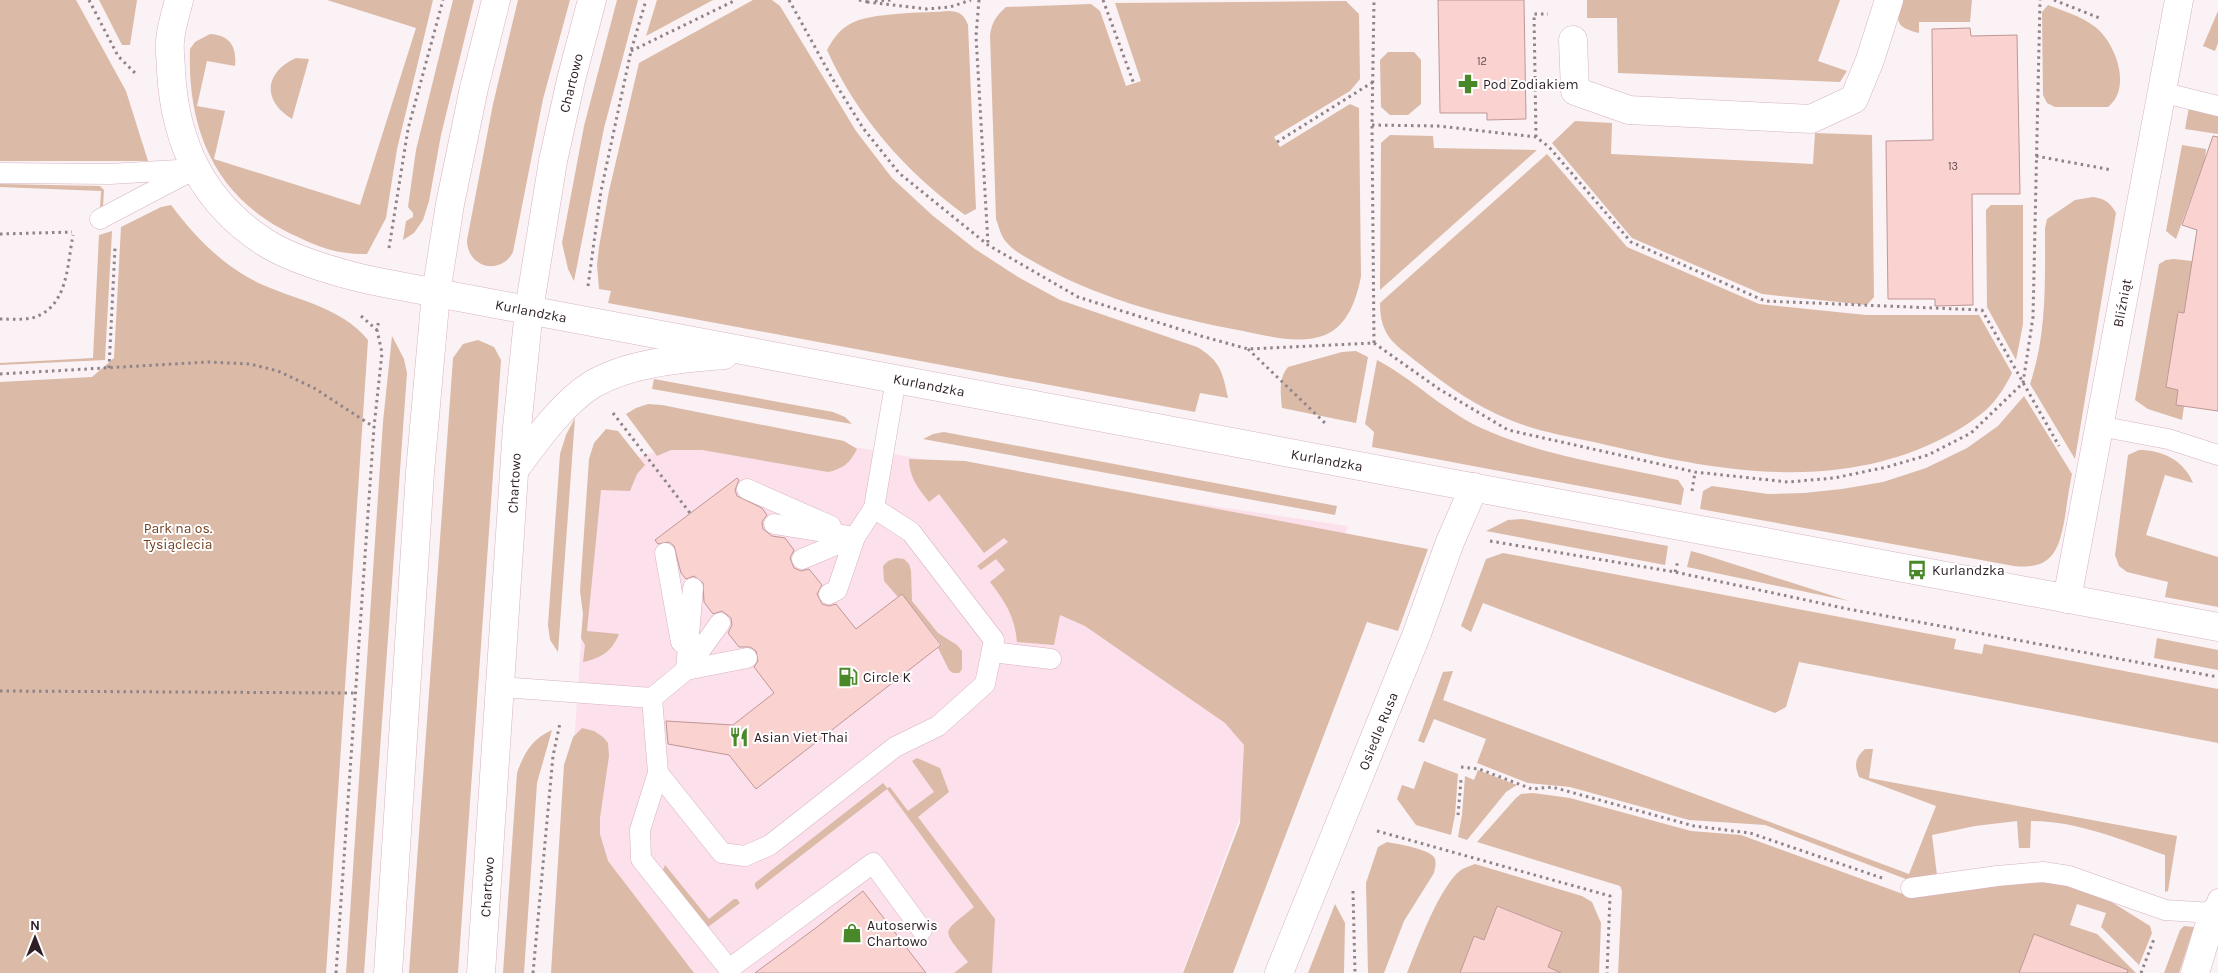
<svg xmlns="http://www.w3.org/2000/svg" width="2218" height="973" font-family="Karla,sans-serif">
  <rect width="100%" height="100%" fill="#faf2f5"/>
  <!-- built -->
  <polygon fill="#fce0eb" points="682,442 843,445 1056,483 1348,526 1182,973 551,973 560,844 567,852 592,474"/>
  <!-- green -->
  <g fill="#dbbaa8">
    <polygon points="0,0 76,0 126,91 148,161 0,161"/>
    <polygon points="99,0 137,0 130,45 122,45"/>
    <path d="M327 0H433L397 149 386 218 367 254C342 255 320 248 298 237 218 202 187 134 190 49L195 42 210 34C230 35 237 47 235 66L207 61 197 106 225 111 214 159 360 205 416 28Z"/>
    <polygon points="453,0 474,0 441,135 429,201 423,220 414,233 403,240 406,221 413,217 413,213 408,207 416,150"/>
    <path d="M518 0H570L543 99 513 252C501 276 467 268 467 240L493 104Z"/>
    <polygon points="617,0 638,0 604,128 574,281 568,269 562,243 584,126"/>
    <polygon points="657,0 713,0 646,36"/>
    <path d="M753 0H772L780 6 856 131 892 178 932 215 975 249 1018 277 1060 300 1197 347C1220 360 1223 373 1228 398L1200 393 1195 412 608 303 611 291 599 289 597 265 599 247 609 191 639 63Z"/>
    <polygon points="1587,0 1840,0 1818,61 1847,71 1840,82 1618,73 1617,18 1587,18"/>
    <path d="M1901 0H1972L1970 22H1919V33C1895 27 1896 22 1901 0Z"/>
    <path d="M1346 1 1359 14 1360 79 1350 91 1274 137 1280 147 1350 104 1359 108 1361 276C1357 298 1348 326 1325 335 1300 345 1269 336 1243 331 1174 318 1107 301 1045 268 1033 261 1017 254 1007 243 1001 237 999 227 996 219L990 35C992 22 996 16 1006 7L1091 4 1100 11 1126 86 1141 81 1115 3Z"/>
    <path d="M2048 5C2064 11 2080 16 2094 26 2115 41 2133 88 2108 107H2055L2047 103 2043 95 2042 12Z"/>
    <path d="M950 11C961 12 964 15 968 25L976 209 965 215C906 172 857 117 827 50 833 39 839 30 850 24 870 12 925 13 950 11Z"/>
    <polygon points="2218,11 2218,43 2215,51 2203,46"/>
    <polygon points="1388,52 1414,52 1421,60 1421,104 1408,115 1390,115 1381,107 1380,60"/>
    <path d="M296 58 309 59 292 119C262 101 264 72 296 58Z"/>
    <polygon points="2189,107 2218,115 2218,134 2185,129"/>
    <polygon points="1575,121 1612,123 1611,154 1813,164 1815,133 1872,135 1874,297 1867,305 1762,294 1632,238 1552,143"/>
    <polygon points="1390,135 1433,136 1434,148 1537,150 1380,290 1381,143"/>
    <polygon points="2182,145 2206,149 2205,159 2176,239 2166,231"/>
    <path d="M1547 154 1627 247 1759 304 1866 315H1979L2012 373C2005 387 1997 400 1986 410 1947 443 1891 463 1841 469 1759 480 1674 461 1594 442 1566 436 1537 431 1510 420 1478 407 1448 387 1421 365 1396 345 1380 338 1380 303Z"/>
    <polygon points="0,184 100,186 104,190 103,207 100,209 101,191 0,187"/>
    <path d="M2093 197C2105 199 2110 202 2116 213L2075 459 2030 384C2047 334 2045 281 2045 228L2047 219 2075 200Z"/>
    <path d="M171 205C193 234 217 260 249 278 287 299 340 304 368 340L326 973H0V382L92 377 114 358 121 227 161 207Z"/>
    <polygon points="1991,205 2023,205 2023,324 2016,360 1987,307 1986,210"/>
    <polygon points="112,231 105,360 0,365 0,363 93,358 99,235"/>
    <polygon points="2174,259 2192,261 2190,314 2177,312 2177,313 2190,316 2181,375 2168,372 2166,387 2178,390 2176,405 2184,406 2182,420 2148,409 2135,400 2159,264 2166,260"/>
    <polygon points="392,336 404,359 407,373 364,973 346,973 383,422"/>
    <polygon points="478,340 494,347 501,360 458,973 409,973 453,358 463,344"/>
    <path d="M1356 351 1368 357 1356 423 1282 408C1281 394 1278 379 1288 367L1342 352Z"/>
    <path d="M1377 360C1413 379 1442 409 1479 427 1541 456 1612 465 1678 480L1684 489 1681 505 1372 447 1374 432 1365 424Z"/>
    <polygon points="654,379 833,412 845,417 852,424 652,389"/>
    <path d="M2024 396 2072 474C2069 489 2067 503 2065 517 2059 550 2053 570 2014 566L1700 509 1703 491 1712 486 1768 494 1804 493 1842 489 1883 482 1926 468 1967 448 1998 426Z"/>
    <path d="M648 404 662 405 844 441 857 449C850 463 843 469 828 472L702 450H671L657 456 626 414 636 408Z"/>
    <polygon points="575,418 558,652 550,640 548,625 560,454 566,435"/>
    <path d="M606 429 618 431 645 465 637 474 630 491 601 490 587 631 619 634C612 651 602 658 583 662L585 645 581 638 583 614 580 591 589 459 594 443Z"/>
    <polygon points="944,432 1337,506 1335,515 923,439 933,434"/>
    <path d="M2139 450C2162 450 2184 460 2193 483L2165 475 2146 535 2218 557V607L2165 597 2168 582 2127 572 2119 566 2115 555 2128 455Z"/>
    <path d="M909 459 965 461 1428 549 1398 631 1367 622 1233 973H1183L1240 823 1244 745 1225 723 1085 626 1060 615 1054 645 1017 642C1015 617 1005 601 990 582L1005 570 996 559 981 570 977 566 1008 542 1004 538 984 553 939 494 929 502C918 488 909 477 909 459Z"/>
    <polygon points="1522,519 1668,546 1665,565 1486,531 1508,520"/>
    <polygon points="1691,551 1702,554 1849,601 1687,567"/>
    <polygon points="1503,553 1956,639 1954,649 1982,654 1984,644 2218,689 2218,743 1799,662 1786,707 1775,713 1483,603 1471,632 1461,626 1486,559"/>
    <polygon points="896,558 904,559 909,564 911,571 912,601 938,633 957,645 962,651 962,669 959,673 953,673 949,670 938,648 942,645 902,594 898,597 884,581 883,566 888,561"/>
    <polygon points="2157,638 2218,650 2218,670 2154,658"/>
    <path d="M1453 671 1443 700 1909 874 1936 806 1859 777C1854 765 1855 758 1865 749H1873L1869 778 2177 836 2168 891 2165 892V855C2121 840 2078 821 2031 821L2030 848H2019L2017 821 1975 826 1932 835 1937 875 1911 881 1765 825 1689 820 1570 787 1528 783 1477 763 1486 739 1434 719 1424 743 1418 741 1443 672Z"/>
    <polygon points="582,728 594,731 603,737 608,743 609,756 600,818 600,834 608,861 694,973 551,973 564,765 573,737"/>
    <path d="M552 730 537 783 524 973H503L517 773C524 753 532 739 552 730Z"/>
    <path d="M917 758 940 768 949 792 918 817 995 919 992 973H954L968 962C940 927 942 934 974 907L887 789 757 890 755 886V883L883 783 887 788 890 787 908 811 934 792 912 761Z"/>
    <polygon points="1424,761 1458,774 1455,815 1451,835 1416,825 1397,799 1402,785 1414,789"/>
    <polygon points="1478,770 1517,785 1506,792 1467,840 1458,837 1462,815 1465,776 1474,780"/>
    <polygon points="1533,793 1570,798 1691,831 1741,835 1914,898 2004,882 2061,881 2110,901 2150,926 2152,933 2139,965 2101,927 2106,913 2077,904 2070,925 2097,934 2136,973 1618,973 1622,891 1620,886 1477,842 1516,798 1521,794"/>
    <path d="M1387 842C1398 844 1428 849 1434 857 1437 862 1435 868 1434 873L1404 921 1384 973H1368L1366 883 1378 847Z"/>
    <path d="M1475 864 1582 896 1592 902 1601 923 1599 973H1546L1562 932 1498 906 1484 940 1474 937 1460 973H1407C1417 948 1440 885 1461 870 1464 868 1470 866 1475 864Z"/>
    <polygon points="665,865 709,919 734,899 737,899 740,903 708,927 663,870"/>
    <polygon points="1335,904 1345,923 1344,973 1308,973"/>
    <polygon points="2184,926 2194,927 2179,973 2164,973 2180,930"/>
  </g>
  <!-- building -->
  <g fill="#fad2d0" stroke="#be9796">
    <polygon points="1438,0 1524,0 1526,119 1487,120 1487,113 1440,113"/>
    <polygon points="1970,28 1971,36 2017,35 2020,194 1972,194 1973,305 1935,306 1935,299 1888,299 1886,141 1933,140 1932,29"/>
    <polygon points="2213,136 2218,137 2218,411 2176,405 2178,390 2166,387 2178,312 2184,313 2197,230 2182,225"/>
    <polygon points="737,478 739,480 735,490 737,496 762,508 767,515 762,522 763,529 772,536 785,538 794,550 790,558 794,568 801,571 809,569 822,585 817,594 822,604 829,606 836,604 856,629 902,594 941,645 756,789 729,755 668,744 666,721 733,725 774,693 754,667 758,661 756,651 750,647 739,647 728,633 732,625 731,618 722,611 713,614 704,602 703,583 694,576 686,579 681,573 674,546 669,542 658,544 655,540"/>
    <polygon points="863,891 926,973 755,973 817,927"/>
    <polygon points="1497,906 1562,932 1548,967 1561,973 1460,973 1474,936 1484,940"/>
    <polygon points="2034,934 2128,970 2127,973 2019,973"/>
  </g>
  <g fill="none" stroke-linecap="round" stroke-linejoin="round">
    <defs>
      <g id="service">
        <polyline points="2161,92 2218,106"/>
        <polyline points="0,173 110,174 195,169 100,219"/>
        <polyline points="2099,426 2168,439 2218,455"/>
        <polyline points="747,489 831,526"/>
        <polyline points="774,524 855,537 837,590 829,594"/>
        <polyline points="665,553 681,642"/>
        <polyline points="802,559 855,537 874,508 896,379"/>
        <polyline points="693,588 686,670 747,658"/>
        <polyline points="992,652 1051,659"/>
        <polyline points="501,687 652,698 686,670 720,623"/>
        <polyline points="652,698 658,773 640,830 641,859 729,969 873,863 922,930"/>
        <polyline points="658,773 722,853 745,856 770,845 895,747 938,726 985,684 994,640 911,532 874,508"/>
        <polyline points="1911,888 1997,876 2043,872 2069,876 2165,910 2213,913 2218,899"/>
      </g>
      <g id="minor">
        <path d="M179 0C176 13 171 27 170 41 169 51 171 61 171 71 175 144 203 203 266 243 294 261 351 277 384 283L2218 627"/>
        <polyline points="1573,40 1575,91 1629,110 1811,119 1854,99 1870,60 1889,0"/>
        <path d="M515 469C535 442 563 402 593 384 631 362 681 359 724 355"/>
        <polyline points="2067,599 2179,0"/>
        <polyline points="1279,973 1416,636 1450,542 1474,487"/>
        <polyline points="2195,973 2213,913"/>
      </g>
      <g id="tertiary">
        <polyline points="388,973 420,472 436,293 450,204 474,88 496,0"/>
        <polyline points="481,973 517,428 529,310 553,161 571,80 592,0"/>
      </g>
    </defs>
    <!-- service casing -->
    <use href="#service" stroke="#d7b3c1" stroke-width="21"/>
    <!-- minor casing -->
    <use href="#minor" stroke="#d7b3c1" stroke-width="29"/>
    <!-- tertiary casing -->
    <use href="#tertiary" stroke="#d7b3c1" stroke-width="29"/>
    <!-- path -->
    <g stroke="#8f8489" stroke-width="3" stroke-dasharray="2.5 4" stroke-linecap="butt">
      <polyline points="89,0 118,56 135,73"/>
      <polyline points="789,0 832,78 863,128 899,173 988,245 1078,297 1201,336 1248,349 1374,343 1372,125 1374,0"/>
      <polyline points="859,0 868,2"/>
      <polyline points="979,0 976,36 988,244"/>
      <polyline points="1103,0 1134,84"/>
      <polyline points="2054,0 2102,19"/>
      <polyline points="875,1 891,0"/>
      <polyline points="867,2 927,9 950,7 971,0"/>
      <polyline points="631,51 736,0"/>
      <polyline points="1372,125 1438,126 1536,137 1549,147 1631,242 1765,301 1982,310 2059,446"/>
      <polyline points="1536,137 1534,14 1548,14"/>
      <polyline points="1277,142 1373,82"/>
      <polyline points="2036,156 2112,170"/>
      <polyline points="0,234 72,232"/>
      <polyline points="389,248 408,129 443,0"/>
      <polyline points="588,286 601,191 631,51 646,0"/>
      <polyline points="361,316 377,330"/>
      <path d="M0 319C10 319 22 320 32 318 68 308 67 266 73 235"/>
      <polyline points="1374,343 1439,389 1508,430 1695,472 1788,482 1834,478 1887,467 1928,455 1971,433 2023,383 2033,317 2040,0"/>
      <polyline points="1248,349 1325,423"/>
      <polyline points="109,368 115,248"/>
      <polyline points="0,374 208,362 250,364 278,371 314,388 374,427"/>
      <polyline points="613,413 690,513"/>
      <polyline points="1692,491 1695,472"/>
      <polyline points="1490,541 1675,572 1848,609 2218,677"/>
      <polyline points="1675,572 1678,561"/>
      <polyline points="0,691 356,693"/>
      <polyline points="1461,767 1479,769 1532,789 1552,787 1694,826 1750,833 1882,878"/>
      <polyline points="1458,815 1461,780"/>
      <polyline points="1377,831 1610,896 1607,973"/>
      <polyline points="1353,891 1355,973"/>
      <polyline points="336,973 374,427 382,353 377,330 379,319"/>
      <polyline points="533,973 553,756 560,723"/>
      <polyline points="2141,973 2154,939"/>
    </g>
    <!-- service -->
    <use href="#service" stroke="#fff" stroke-width="20"/>
    <!-- minor -->
    <use href="#minor" stroke="#fff" stroke-width="28"/>
    <!-- tertiary -->
    <use href="#tertiary" stroke="#fff" stroke-width="28"/>
  </g>
  <!-- icons -->
  <defs>
    <symbol id="pharmacy-bare" viewBox="-9 -9 18 18"><path d="M-2-6h4v4h4v4h-4v4h-4v-4h-4v-4h4Z" fill="#488829" stroke="#fff" stroke-width="2.5" paint-order="stroke"/></symbol>
    <symbol id="bus-bare" viewBox="-9 -9 18 18"><path d="M-5-6H5V4H4V6H2V4H-2V6H-4V4H-5ZM-3.5-4V0h7V-4ZM-3.5 1.2v1.5H-2V1.2ZM2 1.2v1.5H3.5V1.2Z" fill="#488829" stroke="#fff" stroke-width="2.5" paint-order="stroke"/></symbol>
    <symbol id="fuel-bare" viewBox="-9 -9 18 18"><path d="M-5.5-6h7V0h2V4h1.3V-2.5L3-4.5l.8-.8L6-3V5H2.5V1h-1V6h-7ZM-4.2-4.7v3.2H.2V-4.7Z" fill="#488829" stroke="#fff" stroke-width="2.5" paint-order="stroke"/></symbol>
    <symbol id="restaurant-bare" viewBox="-9 -9 18 18"><path d="M-5-6h1v4h1v-4h1v4h1v-4h1v5L-1.5 .5V6h-2V.5L-5-1ZM5-6V6H3V1.5H1.5Q1.5-4 5-6Z" fill="#488829" stroke="#fff" stroke-width="2.5" paint-order="stroke"/></symbol>
    <symbol id="shop-bare" viewBox="-9 -9 18 18"><path d="M-5-2.5h2.3a2.7 3.5 0 0 1 5.4 0H5L5.5 6h-11ZM-1.5-2.5h3a1.5 2.3 0 0 0-3 0Z" fill="#488829" stroke="#fff" stroke-width="2.5" paint-order="stroke"/></symbol>
  </defs>
  <g fill-rule="evenodd">
    <use href="#pharmacy-bare" x="1454" y="70" width="28" height="28"/>
    <use href="#bus-bare" x="1903" y="556" width="28" height="28"/>
    <use href="#fuel-bare" x="834" y="663" width="28" height="28"/>
    <use href="#restaurant-bare" x="725" y="723" width="28" height="28"/>
    <use href="#shop-bare" x="838" y="919" width="28" height="28"/>
  </g>
  <g text-anchor="middle" stroke-width="4" stroke-linejoin="round" paint-order="stroke">
    <!-- number labels -->
    <g font-size="11" fill="#604c50">
      <text x="1482" y="65">12</text>
      <text x="1953" y="170">13</text>
    </g>
    <!-- street labels -->
    <g font-size="14" fill="#2d1f25" stroke="#fff">
      <text transform="translate(571 83) rotate(-76)" y="5">Chartowo</text>
      <text transform="translate(2122 303) rotate(-79)" y="5">Bliźniąt</text>
      <text transform="translate(531 311) rotate(11)" y="5">Kurlandzka</text>
      <text transform="translate(929 385) rotate(11)" y="5">Kurlandzka</text>
      <text transform="translate(1327 460) rotate(10)" y="5">Kurlandzka</text>
      <text transform="translate(514 483) rotate(-87)" y="5">Chartowo</text>
      <text transform="translate(1378 731) rotate(-68)" y="5">Osiedle Rusa</text>
      <text transform="translate(487 887) rotate(-86)" y="5">Chartowo</text>
    </g>
    <!-- poi labels -->
    <g font-size="14" fill="#2d1f25" stroke="#fff" text-anchor="start">
      <text x="1483" y="89">Pod Zodiakiem</text>
      <text x="1932" y="575">Kurlandzka</text>
      <text x="863" y="682">Circle K</text>
      <text x="754" y="742">Asian Viet Thai</text>
      <text x="867" y="930">Autoserwis<tspan x="867" dy="16">Chartowo</tspan></text>
    </g>
    <!-- park labels -->
    <g font-size="14" fill="#743f1e" stroke="#fff">
      <text x="178" y="533">Park na os.<tspan x="178" dy="16">Tysiąclecia</tspan></text>
    </g>
  </g>
  <!-- north arrow -->
  <g transform="translate(35 938)" stroke="#ffffff" stroke-width="4" paint-order="stroke">
  <path d="M0-4L9 19L0 12L-9 19Z" fill="#2d1f25"/>
  <text y="-8" font-size="14" font-weight="bold" text-anchor="middle" fill="#2d1f25">N</text>
  </g>
</svg>
